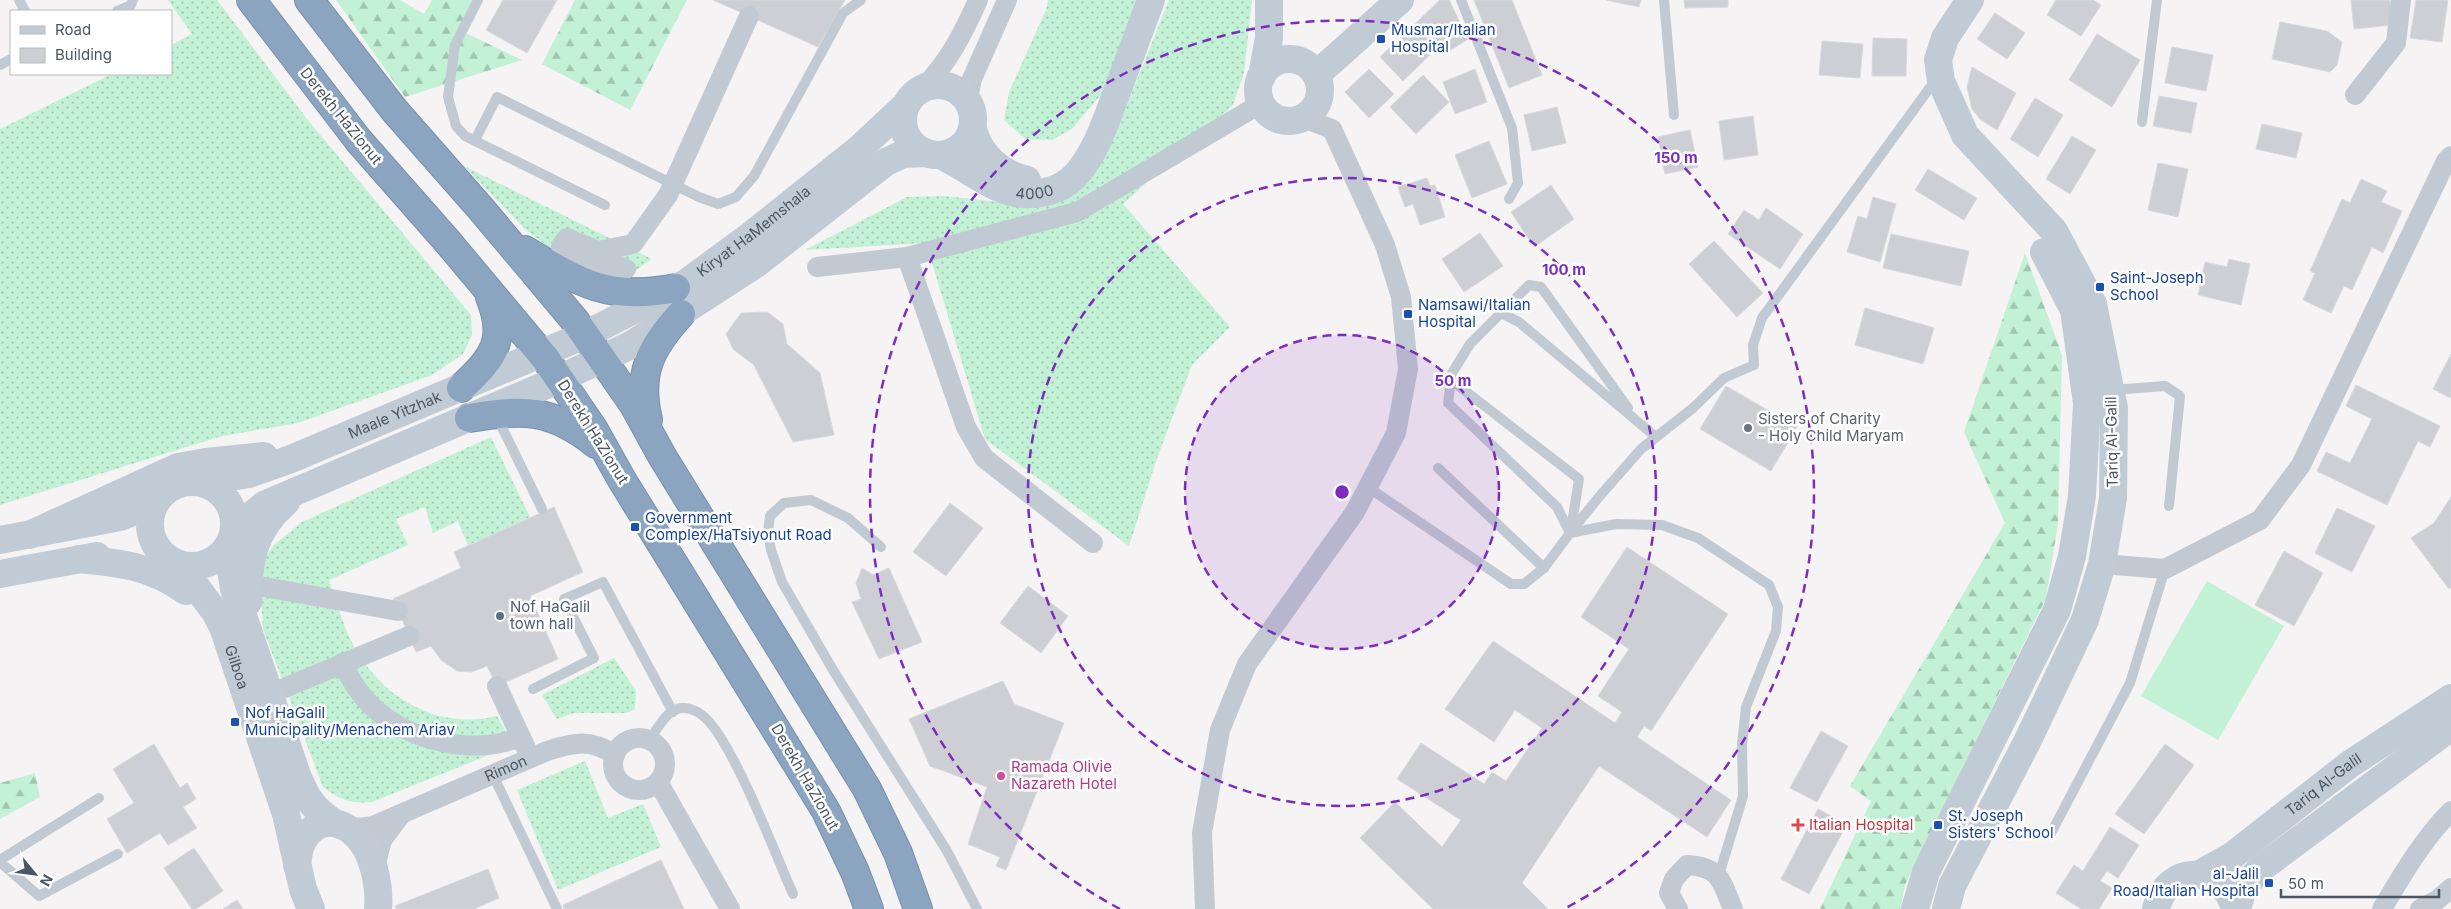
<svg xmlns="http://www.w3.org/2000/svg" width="2451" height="909" font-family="Inter,sans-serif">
  <defs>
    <pattern id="grass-dots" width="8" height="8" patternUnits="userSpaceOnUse" patternTransform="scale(1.25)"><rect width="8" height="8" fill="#c3f1d5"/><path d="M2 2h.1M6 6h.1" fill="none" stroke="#a0c6b0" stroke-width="1.8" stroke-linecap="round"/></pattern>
    <pattern id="forest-firs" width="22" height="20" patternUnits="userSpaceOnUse" patternTransform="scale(1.25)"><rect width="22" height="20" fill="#c3f1d5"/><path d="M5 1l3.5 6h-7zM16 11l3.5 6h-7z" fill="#a0c6b0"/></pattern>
  </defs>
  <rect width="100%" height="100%" fill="#f5f3f3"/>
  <!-- grass -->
  <g fill="url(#grass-dots)">
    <polygon points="168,0 217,0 307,119 471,315 472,335 463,354 432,375 298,423 222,436 0,505 0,129 112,74 171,74 171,45 192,34"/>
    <polygon points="1048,0 1138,0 1104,91 1072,129 1052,140 1025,139 1004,120 1009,92 1046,10"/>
    <polygon points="1169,0 1252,0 1244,73 1233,105 1123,204 1230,327 1192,365 1156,461 1129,546 985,439 926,243 805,250 907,197 944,196 1045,207 1083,185 1115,135"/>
    <polygon points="464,166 652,259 635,271 574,267 525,229"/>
    <path d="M491 437 530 517 468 546 458 521 433 533 425 507 396 519 408 545 329 580C336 600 342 622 351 641 379 696 435 731 497 716L514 745 372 802C351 804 340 800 323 787L263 629 259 566 274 545 302 522Z"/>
    <polygon points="614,658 636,691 635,709 626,713 574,713 557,719 542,695"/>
    <polygon points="585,761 608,818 643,804 661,847 558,890 517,790"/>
  </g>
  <!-- forest -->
  <g fill="url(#forest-firs)">
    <polygon points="336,0 400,0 424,14 432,0 480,0 464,32 522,60 405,97"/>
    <polygon points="575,0 687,0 630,110 542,64"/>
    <polygon points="2025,253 2062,355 2058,523 2046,598 1905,885 1900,909 1820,909 1871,801 1850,786 2005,523 1964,432"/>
    <polygon points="35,773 40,797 0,819 0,783"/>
  </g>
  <!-- pitch -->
  <polygon fill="#c3f1d5" points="2207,581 2284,626 2218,740 2141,696"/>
  <!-- building -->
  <g fill="#cdcfd5" stroke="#d7d9de">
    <polygon points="503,0 557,0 527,53 486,30"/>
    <polygon points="713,0 845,0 818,47"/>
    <polygon points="1440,0 1449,0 1468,39 1443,55 1437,48 1403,81 1380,57"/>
    <polygon points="1474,0 1512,0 1542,75 1509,88"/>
    <polygon points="1606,0 1641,0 1639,7"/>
    <polygon points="1684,0 1728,0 1728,7 1685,8"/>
    <polygon points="2056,0 2093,0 2101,5 2081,36 2047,15"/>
    <polygon points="2351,0 2390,0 2392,25 2354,29"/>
    <polygon points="2416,0 2448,0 2442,42 2410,38"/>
    <polygon points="1995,13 2025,33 2007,59 1977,39"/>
    <polygon points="2280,22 2327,31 2342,42 2337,65 2330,72 2272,59"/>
    <polygon points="2097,34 2140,60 2112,107 2069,80"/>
    <polygon points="1873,38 1907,39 1906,76 1872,76"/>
    <polygon points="1822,41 1863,44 1860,78 1819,75"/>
    <polygon points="2172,47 2213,55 2206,91 2165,83"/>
    <polygon points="1972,67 2016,93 1997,130 1980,119 1972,109 1967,87"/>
    <polygon points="1369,69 1394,94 1369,118 1345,92"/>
    <polygon points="1475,69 1487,102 1455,114 1443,82"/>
    <polygon points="1423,75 1449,102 1416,134 1390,107"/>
    <polygon points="2159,96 2197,103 2191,133 2153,126"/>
    <polygon points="2035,98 2063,115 2038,157 2010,139"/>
    <polygon points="1557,107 1566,143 1532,151 1524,115"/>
    <polygon points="1753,116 1758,155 1724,160 1719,121"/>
    <polygon points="2262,124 2302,133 2296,158 2256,149"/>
    <polygon points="1690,130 1698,167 1665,174 1658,137"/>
    <polygon points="2072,136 2096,150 2070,194 2046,179"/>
    <polygon points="1489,141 1507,184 1472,198 1455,155"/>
    <polygon points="2158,163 2188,169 2178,217 2148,210"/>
    <polygon points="1928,169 1977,198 1964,220 1915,190"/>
    <polygon points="1427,178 1430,186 1435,185 1445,217 1420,225 1413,204 1405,207 1398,187"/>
    <polygon points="2361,179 2387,191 2381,202 2402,211 2383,253 2372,247 2352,290 2344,286 2331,313 2303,300 2315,273 2310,271 2342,199 2350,203"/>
    <polygon points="1551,185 1574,219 1534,247 1511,212"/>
    <polygon points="1873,197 1896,204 1880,262 1847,252 1858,216 1867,219"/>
    <polygon points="1766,208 1803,234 1780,269 1728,234 1744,210 1759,220"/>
    <polygon points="1480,233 1503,266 1464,292 1442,259"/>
    <polygon points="1891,234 1969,251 1961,286 1883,268"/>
    <polygon points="1714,241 1763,293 1737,317 1689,264"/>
    <polygon points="2229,259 2250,264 2241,305 2198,295 2205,262 2227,267"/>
    <polygon points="1865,308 1934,328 1923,364 1855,345"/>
    <polygon points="767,312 783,324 787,344 820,373 834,435 793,442 754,365 733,349 726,334 741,313"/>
    <polygon points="2451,354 2451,398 2433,389"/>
    <polygon points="2356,385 2440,426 2430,447 2418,441 2387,505 2317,471 2326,452 2350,463 2372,419 2346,406"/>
    <polygon points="1726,386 1797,427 1771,471 1700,429"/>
    <polygon points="2451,497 2451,587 2449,589 2411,538 2434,523"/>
    <polygon points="950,503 983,528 946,576 913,552"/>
    <polygon points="554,507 583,572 530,596 558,659 497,686 487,666 472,672 457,671 441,660 431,646 416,652 393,599 461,568 454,552"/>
    <polygon points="2337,508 2375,526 2352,572 2315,553"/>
    <polygon points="1627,547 1728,614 1651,731 1644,726 1637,737 1731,800 1707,837 1599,766 1522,883 1548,909 1433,909 1360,838 1395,802 1442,847 1461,820 1397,779 1421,743 1484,784 1492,772 1506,781 1542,728 1515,710 1494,742 1445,709 1493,641 1615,723 1622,712 1598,696 1629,649 1581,617"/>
    <polygon points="2284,551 2323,573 2294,626 2255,605"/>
    <polygon points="862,568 873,575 889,568 922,642 879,659 852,602 861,599 856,583"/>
    <polygon points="1028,586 1068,616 1041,653 1000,623"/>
    <polygon points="1003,681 1014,704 1064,723 1006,870 996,866 1000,857 968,844 987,787 930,766 909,719"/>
    <polygon points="1821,731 1848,746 1817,802 1790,788"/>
    <polygon points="154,744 180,788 187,783 196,799 183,807 197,828 168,845 160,833 127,853 107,819 134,803 113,769"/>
    <polygon points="2165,744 2194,765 2144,834 2115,814"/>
    <polygon points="1818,809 1847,824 1809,894 1781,879"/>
    <polygon points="2110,827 2139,845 2118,878 2107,871 2100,881 2112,888 2099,909 2081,909 2056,893 2074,865 2083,871"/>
    <polygon points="194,848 223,891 196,909 192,909 164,868"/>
    <polygon points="661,860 684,909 564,909 563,905"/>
    <polygon points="488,869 499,898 474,909 396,909 395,906"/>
    <polygon points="237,900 243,909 223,909"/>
  </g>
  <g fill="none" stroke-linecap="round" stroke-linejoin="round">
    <defs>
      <g id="highway">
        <polyline points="251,0 359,141 447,241 545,358 594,430 622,480 826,811 855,872 869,909"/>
        <polyline points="309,0 395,111 482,210 576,322 634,405 662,456 867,789 898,853 918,909"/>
        <path d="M525 250C581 284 609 301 676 288"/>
        <path d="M461 388C493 358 508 341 490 297"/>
        <path d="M469 418C524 409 551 408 596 444"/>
        <path d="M648 420C637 373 650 348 681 314"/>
      </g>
    </defs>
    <!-- highway casing -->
    <use href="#highway" stroke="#7690ad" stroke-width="30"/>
    <!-- lane -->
    <g stroke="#c1cad2" stroke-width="10">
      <polyline points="19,0 25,11"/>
      <polyline points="478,0 455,45 448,97 456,126 465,136 605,205"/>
      <polyline points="1461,0 1512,128 1518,183 1509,199"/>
      <polyline points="1664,0 1674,115"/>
      <polyline points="117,11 131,5 133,0"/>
      <polyline points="0,65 11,59"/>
      <polyline points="2142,122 2157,0"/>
      <polyline points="475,140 497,97 699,197 718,204 736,197 754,176 843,13 861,0"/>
      <polyline points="1501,313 1529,285 1541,287 1628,408"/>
      <polyline points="1451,380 1579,479 1571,530"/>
      <polyline points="2112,390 2165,386 2180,396 2169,506"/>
      <polyline points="496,415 542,509"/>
      <polyline points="1438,468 1544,568"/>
      <polyline points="1369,488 1511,584 1524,584 1544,568 1570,533 1616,524 1662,525 1698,538 1769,585 1778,607 1776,631 1746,707 1742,744 1743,796 1719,875"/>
      <polyline points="1570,533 1598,498 1641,449 1693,408 1724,378 1754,365 1753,345 1762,318 1931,86"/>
      <polyline points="1570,533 1557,507 1448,403 1452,373 1470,344 1501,313 1519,322 1656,437"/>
      <polyline points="881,547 848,518 811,500 784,503 770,516 768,532 771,550 782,582 833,670 947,851 977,909"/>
      <polyline points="533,689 594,658 564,599 603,582 673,712"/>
      <path d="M649 740C657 730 665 713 677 709 685 706 696 710 702 715 731 736 776 856 793 894"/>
      <polyline points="493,775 557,909"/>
      <polyline points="2050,835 2130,683 2165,569"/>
      <polyline points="0,860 99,798"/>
      <polyline points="0,862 39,896 118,854"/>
    </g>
    <!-- street -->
    <g stroke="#c1cad2" stroke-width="20">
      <path d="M922 89C948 63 963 34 978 0"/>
      <polyline points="2355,95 2396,43 2401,0"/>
      <polyline points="971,105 969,93 972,79 1007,0"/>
      <polyline points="907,257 966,427 984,458 1093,543"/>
      <polyline points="817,267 907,257 1077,212 1262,103"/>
      <polyline points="572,276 626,269 615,264 585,265 561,246 567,238 598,251 633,244 668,195 749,16"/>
      <polyline points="2102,564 2165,569 2260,520 2301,465 2446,161 2451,156"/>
      <polyline points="248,584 398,611"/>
      <path d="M342 663C349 676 355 688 365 699 402 740 469 757 521 737"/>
      <polyline points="497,686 526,748"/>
      <polyline points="270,694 409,636"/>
      <circle cx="639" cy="764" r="26"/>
      <polyline points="658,782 730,909"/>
      <path id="s1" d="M343 826 359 828 373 826 547 751C574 743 589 738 615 755"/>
      <polyline points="374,871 382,840 400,816"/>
      <polyline points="1205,909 1202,833 1220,730 1247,664 1355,512 1396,433 1408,369 1401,297 1385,245 1332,129 1303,118"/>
      <path d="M1678 909 1669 893 1674 879 1687 865C1721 867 1721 881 1733 909"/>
      <path d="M2382 909C2402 875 2423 839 2451 811"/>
      <polyline points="2420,909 2437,900 2451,888"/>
    </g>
    <!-- secondary -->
    <g stroke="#c1cbd6" stroke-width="28">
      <circle cx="1289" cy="90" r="31"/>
      <polyline points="1316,75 1400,0"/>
      <polyline points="1262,76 1269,38 1269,0"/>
      <circle cx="938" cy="120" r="35"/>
      <path d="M973 129C979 155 1001 174 1027 180"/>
      <path id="s2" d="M940 155C967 167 994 193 1025 194 1042 195 1062 189 1074 177 1096 154 1107 118 1118 89 1129 59 1140 30 1151 0"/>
      <circle cx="192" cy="524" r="42"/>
      <path id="s3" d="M201 482 249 474 291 459 585 335 686 283 750 236 859 149 906 105"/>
      <polyline points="235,529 264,505 553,382 631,345 756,264 886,162 903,154 927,153"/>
      <polyline points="29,535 178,467 206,462 264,456"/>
      <polyline points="0,540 120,517 140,509 162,494"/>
      <path d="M230 543V563L234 589 297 775C307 798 311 807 333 822"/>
      <path d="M79 559C121 563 151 566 186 591"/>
      <path id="s4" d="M180 565 215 612 223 627 286 814 303 889 311 909"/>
      <polyline points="0,574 97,556"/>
      <path d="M248 602C248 562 253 530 286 502"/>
      <path d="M297 865C298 856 299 846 304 839 322 810 352 824 366 848 375 865 380 890 378 909"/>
      <path id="s5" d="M2198 875 2232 856 2350 764 2451 698"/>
      <polyline points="1915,909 1926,872 2057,610 2072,556 2082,496 2087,403 2074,310 2044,252"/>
      <polyline points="1946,909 1952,886 2027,742 2085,620 2102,564 2113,498 2114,408 2093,304 2054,231 1965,135 1941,81 1938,60 1945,38 1970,0"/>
      <path d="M2156 909C2166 863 2224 864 2235 909"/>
      <polyline points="2237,909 2243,888 2260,869 2451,727"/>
    </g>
    <!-- highway -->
    <use href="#highway" stroke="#8ba5c1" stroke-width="28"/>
  </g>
  <!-- distance rings -->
  <circle cx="1342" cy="492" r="157" fill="#7b2cbf" fill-opacity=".12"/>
  <g fill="none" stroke="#7b2cbf" stroke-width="2.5" stroke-dasharray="9 6">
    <circle cx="1342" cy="492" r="157"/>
    <circle cx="1342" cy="492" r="314"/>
    <path d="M1120 909A472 472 0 1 1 1564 909"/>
  </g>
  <!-- markers -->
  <g fill="#1a4fb4" stroke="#fff" stroke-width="2">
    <rect x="1376" y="34" width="10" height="10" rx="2.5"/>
    <rect x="2095" y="282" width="10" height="10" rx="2.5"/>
    <rect x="1403" y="309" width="10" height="10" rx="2.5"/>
    <rect x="630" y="522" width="10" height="10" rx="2.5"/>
    <rect x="230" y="717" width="10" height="10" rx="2.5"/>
    <rect x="1933" y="820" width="10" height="10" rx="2.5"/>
    <rect x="2264" y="878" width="10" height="10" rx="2.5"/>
  </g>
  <circle fill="#6b7280" stroke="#fff" stroke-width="2" cx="1748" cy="428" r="5"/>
  <circle fill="#5c6f8a" stroke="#fff" stroke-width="2" cx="500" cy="616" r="5"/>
  <circle fill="#d1479c" stroke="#fff" stroke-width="2" cx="1001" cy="776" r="5"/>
  <path fill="#e0444e" stroke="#fff" stroke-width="2" d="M1795.5 817.5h5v5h5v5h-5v5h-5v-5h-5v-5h5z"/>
  <g text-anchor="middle" stroke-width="5" stroke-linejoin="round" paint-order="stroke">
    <!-- transit labels -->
    <g font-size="15" fill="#164399" stroke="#fff" text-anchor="start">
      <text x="1391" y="35">Musmar/Italian<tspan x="1391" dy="17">Hospital</tspan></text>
      <text x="2110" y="283">Saint-Joseph<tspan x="2110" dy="17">School</tspan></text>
      <text x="1418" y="310">Namsawi/Italian<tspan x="1418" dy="17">Hospital</tspan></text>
      <text x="645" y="523">Government<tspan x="645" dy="17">Complex/HaTsiyonut Road</tspan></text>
      <text x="245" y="718">Nof HaGalil<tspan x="245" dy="17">Municipality/Menachem Ariav</tspan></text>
      <text x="1948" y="821">St. Joseph<tspan x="1948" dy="17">Sisters' School</tspan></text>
      <text x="2259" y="879" text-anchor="end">al-Jalil<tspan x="2259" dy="17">Road/Italian Hospital</tspan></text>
    </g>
    <!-- street labels -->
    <g font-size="15" fill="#4a5661" stroke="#fff">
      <text transform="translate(341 116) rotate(51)" y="5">Derekh HaZionut</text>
      <text dy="5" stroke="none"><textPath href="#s2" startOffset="104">4000</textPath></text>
      <text dy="5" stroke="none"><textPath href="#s3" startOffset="611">Kiryat HaMemshala</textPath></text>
      <text dy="5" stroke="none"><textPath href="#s3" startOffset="206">Maale Yitzhak</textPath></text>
      <text transform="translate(593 432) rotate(58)" y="5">Derekh HaZionut</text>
      <text transform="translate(2112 442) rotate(-91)" y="5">Tariq Al-Galil</text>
      <text dy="5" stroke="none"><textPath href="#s4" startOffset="118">Gilboa</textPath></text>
      <text dy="5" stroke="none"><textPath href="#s1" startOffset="175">Rimon</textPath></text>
      <text transform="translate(805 777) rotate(60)" y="5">Derekh HaZionut</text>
      <text dy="5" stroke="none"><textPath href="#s5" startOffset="155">Tariq Al-Galil</textPath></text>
    </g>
    <!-- worship labels -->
    <g font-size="15" fill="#5b616d" stroke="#fff" text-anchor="start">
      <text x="1758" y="424">Sisters of Charity<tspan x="1758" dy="17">- Holy Child Maryam</tspan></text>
    </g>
    <!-- service labels -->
    <g font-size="15" fill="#4e5e75" stroke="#fff" text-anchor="start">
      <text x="510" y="612">Nof HaGalil<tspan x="510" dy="17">town hall</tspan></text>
    </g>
    <!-- hotel labels -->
    <g font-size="15" fill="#b23c85" stroke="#fff" text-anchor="start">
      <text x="1011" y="772">Ramada Olivie<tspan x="1011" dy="17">Nazareth Hotel</tspan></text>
    </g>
    <!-- health labels -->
    <g font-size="15" fill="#be3a42" stroke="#fff" text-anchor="start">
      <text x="1809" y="830">Italian Hospital</text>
    </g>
  </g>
  <circle cx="1342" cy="492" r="8" fill="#7b2cbf" stroke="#fff" stroke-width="2.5"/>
  <g font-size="15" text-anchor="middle" font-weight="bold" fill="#7b2cbf" stroke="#fff" stroke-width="5" stroke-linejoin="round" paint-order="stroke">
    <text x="1676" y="163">150 m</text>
    <text x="1564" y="275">100 m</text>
    <text x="1453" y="386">50 m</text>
  </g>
  <!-- legend -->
  <rect x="10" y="10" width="162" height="65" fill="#ffffff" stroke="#b7bbc0"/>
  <rect x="20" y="26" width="25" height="8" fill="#c1cbd6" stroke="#b7bbc0"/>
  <text x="55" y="35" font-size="15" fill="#4a5661">Road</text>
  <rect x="20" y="48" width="25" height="15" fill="#cdcfd5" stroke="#b7bbc0"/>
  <text x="55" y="60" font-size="15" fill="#4a5661">Building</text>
  <!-- north arrow -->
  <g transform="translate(35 874) rotate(119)" stroke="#ffffff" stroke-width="4" paint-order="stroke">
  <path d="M0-4L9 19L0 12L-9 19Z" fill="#4a5661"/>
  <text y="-8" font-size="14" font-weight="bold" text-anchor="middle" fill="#4a5661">N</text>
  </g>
  <!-- scale -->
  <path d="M2281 889v8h158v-8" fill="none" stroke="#4a5661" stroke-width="2.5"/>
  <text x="2288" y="889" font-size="15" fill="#4a5661" stroke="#ffffff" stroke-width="4" paint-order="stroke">50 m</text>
</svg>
